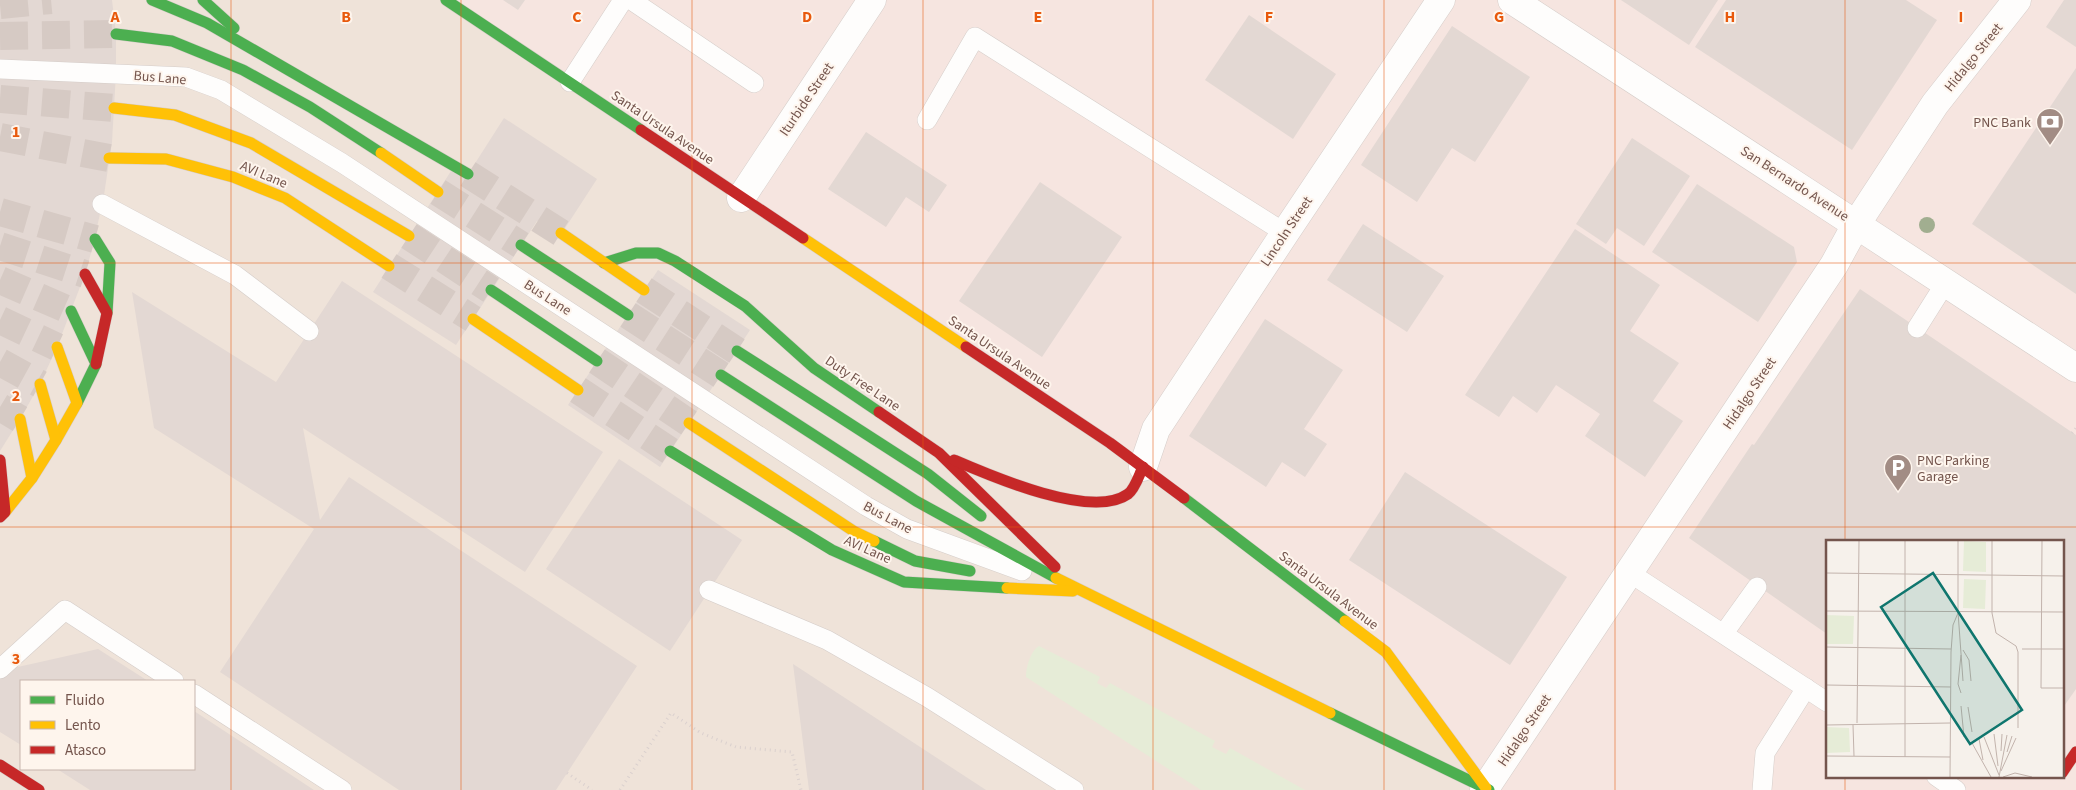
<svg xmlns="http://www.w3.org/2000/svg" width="2076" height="790" font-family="'Source Sans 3',sans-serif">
  <rect width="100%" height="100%" fill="#f6f1eb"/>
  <!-- residential -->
  <path fill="#efe3d9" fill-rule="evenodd" d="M0 0H2076V790H0ZM1827 541H2062V776H1827ZM21 681H194V769H21Z"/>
  <!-- commercial -->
  <path fill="#f6e5e0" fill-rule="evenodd" d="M446 0H2076V790H1484L1386 652 1143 467ZM1827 541H2062V776H1827Z"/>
  <!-- green -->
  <path fill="#e6ecd7" d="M1039 646 1100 677 1097 683 1106 688 1110 683 1215 741 1212 747 1226 754 1230 748 1305 790H1201L1026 677C1026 667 1031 650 1039 646Z"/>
  <!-- building -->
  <g fill="#e3d8d3">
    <polygon points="0,0 112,0 116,34 116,73 112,142 104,195 93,246 85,274 57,347 40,384 20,419 0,451"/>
    <polygon points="503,0 525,0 518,10"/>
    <polygon points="1621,0 1718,0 1689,45"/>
    <polygon points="1726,0 1906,0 1937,20 1852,150 1695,47"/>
    <polygon points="2064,0 2076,0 2076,47 2046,27"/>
    <polygon points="1249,15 1336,74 1293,139 1205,80"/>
    <polygon points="1452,26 1530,77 1475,162 1452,148 1417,202 1361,165"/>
    <polygon points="2076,68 2076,294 1972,224"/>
    <polygon points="504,118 597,179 560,236 537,221 456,345 373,292 451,171 465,179"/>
    <polygon points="866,132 947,185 929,212 906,197 886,227 828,189"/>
    <polygon points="1632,138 1690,176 1644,246 1617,228 1606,244 1576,224"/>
    <polygon points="1040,182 1122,237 1042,357 959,301"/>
    <polygon points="1697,184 1794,247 1797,262 1758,322 1652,252"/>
    <polygon points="1363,224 1444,276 1407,332 1327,280"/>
    <polygon points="1575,229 1660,285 1630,331 1679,363 1653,401 1683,421 1645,477 1585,436 1600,414 1556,385 1537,413 1513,396 1499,417 1465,395"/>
    <polygon points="658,270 750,330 660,467 568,405"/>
    <polygon points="342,281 603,452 525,572 303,428 320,520 349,477 637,666 556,790 399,790 220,672 314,529 154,428 132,292 276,382"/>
    <polygon points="1860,289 2076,435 2076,689 2062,709 2062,541 1827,541 1827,634 1689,538 1752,444 1754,445"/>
    <polygon points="1265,319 1343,370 1304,429 1327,444 1305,477 1282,462 1266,487 1189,436"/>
    <polygon points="619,459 742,540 670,651 546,569"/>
    <polygon points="1405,472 1567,577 1510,665 1349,560"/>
    <polygon points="98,649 148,681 21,681 21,745 0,732 0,671"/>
    <polygon points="793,664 986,790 809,790"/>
    <polygon points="194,711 314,790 90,790 57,769 194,769"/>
  </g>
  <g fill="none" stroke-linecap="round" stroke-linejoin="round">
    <!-- highway-tunnel -->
    <g stroke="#d6cac4" stroke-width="28" stroke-dasharray="28 14" stroke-linecap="butt">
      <polyline points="0,5 51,0"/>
      <polyline points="0,36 116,34"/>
      <polyline points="0,99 114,108"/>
      <polyline points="0,137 109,158"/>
      <polyline points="468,174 561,233"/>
      <polyline points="438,192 521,245"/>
      <polyline points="0,212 95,239"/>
      <polyline points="409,236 491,290"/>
      <polyline points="0,246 85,274"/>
      <polyline points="389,266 473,319"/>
      <polyline points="0,280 71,311"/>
      <polyline points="644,290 737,351"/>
      <polyline points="628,315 721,375"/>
      <polyline points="0,320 57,347"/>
      <polyline points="597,361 689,423"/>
      <polyline points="0,362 40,384"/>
      <polyline points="578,390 670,451"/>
      <polyline points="0,407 20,419"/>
    </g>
    <defs>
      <g id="lane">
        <polyline points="631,0 754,83"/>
        <polyline points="0,69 186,77 221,90 342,163 866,506 907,529 1022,571"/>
        <polyline points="570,82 623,0"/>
        <polyline points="927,120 975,37 1285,233"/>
        <polyline points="102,204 235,275 309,331"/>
        <polyline points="1917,328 1946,282"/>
        <polyline points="1630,573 1827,702"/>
        <polyline points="709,590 827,640 927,697 1074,790"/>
        <polyline points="1724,633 1757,587"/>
        <polyline points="0,669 65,610 174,681"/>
        <polyline points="194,694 342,790"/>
        <polyline points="1936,776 1956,790"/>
        <polyline points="1762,790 1765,753 1806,688"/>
      </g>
      <g id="street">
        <polyline points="1512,0 2076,368"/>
        <polyline points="741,198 872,0"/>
        <polyline points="1143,467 1156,429 1285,233 1441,0"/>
        <polyline points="1484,790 1834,265 1857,223 1935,104 2017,0"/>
      </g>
      <g id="fast">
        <polyline points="152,0 207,23 468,174"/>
        <polyline points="203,0 234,28"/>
        <polyline points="446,0 641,130"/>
        <polyline points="116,34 172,41 243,70 310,107 381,153"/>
        <polyline points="95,239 110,263 107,313"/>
        <polyline points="521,245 628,315"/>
        <polyline points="604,263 636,253 658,253 675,261 745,306 814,368 879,412"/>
        <polyline points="491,290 597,361"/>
        <polyline points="71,311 96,364 77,403"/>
        <polyline points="737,351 928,474 981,516"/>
        <polyline points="721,375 916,501 1056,578"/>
        <polyline points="670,451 832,550 904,582 1007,588"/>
        <polyline points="1184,498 1345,621"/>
        <polyline points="874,541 915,561 970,571"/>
        <polyline points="1330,713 1489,790"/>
      </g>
      <g id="slow">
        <polyline points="114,108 175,115 251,143 409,236"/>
        <polyline points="381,153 438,192"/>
        <polyline points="109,158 166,159 233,177 285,198 389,266"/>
        <polyline points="561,233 644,290"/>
        <polyline points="803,238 966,347"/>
        <polyline points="473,319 578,390"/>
        <polyline points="689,423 855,532 874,541"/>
        <polyline points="56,440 77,403 57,347"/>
        <polyline points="32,478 56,440 40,384"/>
        <polyline points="5,512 32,478 20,419"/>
        <polyline points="1056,578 1330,713"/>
        <polyline points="1007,588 1073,591"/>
        <polyline points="1345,621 1386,652 1486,788"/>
      </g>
      <g id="jam">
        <polyline points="641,130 803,238"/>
        <polyline points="85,274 107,313 96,364"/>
        <polyline points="966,347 1110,443 1184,498"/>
        <polyline points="879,412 939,453 1055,567"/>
        <polyline points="0,460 5,512 0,517"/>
        <path d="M954 460C991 476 1092 520 1128 494 1135 489 1139 475 1143 467"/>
        <polyline points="0,765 39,790"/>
        <polyline points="2062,773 2076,752"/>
      </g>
    </defs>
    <!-- lane casing -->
    <use href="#lane" stroke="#d5cdc9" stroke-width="20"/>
    <!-- street casing -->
    <use href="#street" stroke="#d5cdc9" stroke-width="29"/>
    <!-- fast casing -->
    <use href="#fast" stroke="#d6ccc8" stroke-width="12"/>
    <!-- slow casing -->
    <use href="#slow" stroke="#d6ccc8" stroke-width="12"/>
    <!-- jam casing -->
    <use href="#jam" stroke="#d6ccc8" stroke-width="12"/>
    <!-- path -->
    <g stroke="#dad0ce" stroke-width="3" stroke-dasharray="1 4" stroke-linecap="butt">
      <polyline points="2072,433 2076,428"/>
      <polyline points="567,773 592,790"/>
      <polyline points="620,790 671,713 701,733 736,747 792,752 801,790"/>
    </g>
    <!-- lane -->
    <use href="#lane" stroke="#fefdfc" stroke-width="19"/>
    <!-- street -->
    <use href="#street" stroke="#fefdfc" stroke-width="28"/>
    <!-- fast -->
    <use href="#fast" stroke="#4caf50" stroke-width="11"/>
    <!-- slow -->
    <use href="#slow" stroke="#ffc107" stroke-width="11"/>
    <!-- jam -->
    <use href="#jam" stroke="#c62828" stroke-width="11"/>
  </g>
  <!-- trees -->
  <circle fill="#a1ae90" cx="1927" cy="225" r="8"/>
  <!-- grid -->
  <path fill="none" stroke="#e8590c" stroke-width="1" stroke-opacity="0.55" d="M231 0V790M461 0V790M692 0V790M923 0V790M1153 0V790M1384 0V790M1615 0V790M1845 0V541M0 263H2076M0 527H2076M1845 776V790"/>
  <!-- icons -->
  <defs>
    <symbol id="bank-pin" viewBox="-11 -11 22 30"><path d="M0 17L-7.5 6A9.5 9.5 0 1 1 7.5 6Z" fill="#a28c84" stroke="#fef5ed"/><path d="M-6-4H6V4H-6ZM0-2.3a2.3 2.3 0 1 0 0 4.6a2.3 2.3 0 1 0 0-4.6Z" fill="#fff"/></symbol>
    <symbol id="parking-pin" viewBox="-11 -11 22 30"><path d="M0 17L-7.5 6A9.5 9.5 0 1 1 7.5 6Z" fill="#a28c84" stroke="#fef5ed"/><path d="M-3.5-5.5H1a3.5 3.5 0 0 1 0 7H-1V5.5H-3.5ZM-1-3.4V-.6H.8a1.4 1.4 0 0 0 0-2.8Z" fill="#fff"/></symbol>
  </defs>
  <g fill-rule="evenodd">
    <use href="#bank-pin" x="2034" y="106" width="32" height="43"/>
    <use href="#parking-pin" x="1882" y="452" width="32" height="43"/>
  </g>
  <g text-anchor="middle" stroke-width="4" stroke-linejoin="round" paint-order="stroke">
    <!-- street labels -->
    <g font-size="14" fill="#74554d" stroke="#fef5ed">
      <text transform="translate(1973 57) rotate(-51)" y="5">Hidalgo Street</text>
      <text transform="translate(160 77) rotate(5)" y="5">Bus Lane</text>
      <text transform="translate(806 99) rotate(-56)" y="5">Iturbide Street</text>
      <text transform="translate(663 127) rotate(34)" y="5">Santa Ursula Avenue</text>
      <text transform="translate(264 174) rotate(23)" y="5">AVI Lane</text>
      <text transform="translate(1795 183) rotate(33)" y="5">San Bernardo Avenue</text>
      <text transform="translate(1286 231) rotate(-56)" y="5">Lincoln Street</text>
      <text transform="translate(548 297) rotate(33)" y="5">Bus Lane</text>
      <text transform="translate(1000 352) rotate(34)" y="5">Santa Ursula Avenue</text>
      <text transform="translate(863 383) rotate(34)" y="5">Duty Free Lane</text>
      <text transform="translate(1749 393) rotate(-56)" y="5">Hidalgo Street</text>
      <text transform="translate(888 517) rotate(28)" y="5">Bus Lane</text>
      <text transform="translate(868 549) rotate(24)" y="5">AVI Lane</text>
      <text transform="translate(1329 590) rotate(37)" y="5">Santa Ursula Avenue</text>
      <text transform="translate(1524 730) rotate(-56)" y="5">Hidalgo Street</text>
    </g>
    <!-- poi labels -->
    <g font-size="14" fill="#74554d" stroke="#fef5ed" text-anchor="end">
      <text x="2031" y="127">PNC Bank</text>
      <text x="1917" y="465" text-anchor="start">PNC Parking<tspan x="1917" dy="16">Garage</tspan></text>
    </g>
  </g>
  <!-- overview -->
  <g transform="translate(1826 540)">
    <rect width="238" height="238" fill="#f6f1eb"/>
    <path d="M138 1 160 2V32L137 31ZM138 39 160 40 159 69 137 68ZM0 75 28 76 27 104H0ZM0 187 23 188 24 212 0 213Z" fill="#e6ecd7"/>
    <path fill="none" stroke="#c2b3ac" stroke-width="1" d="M132 1V72L137 141M166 1V73L170 93 190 106 192 112V188M216 1 215 148H238M0 33 238 36M0 71 238 72M0 107 125 109M196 109H238M137 110 143 120 145 141M135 115 132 144 135 153M0 145 125 147M135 166 138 197M142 167 146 192M31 183 33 1M0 185 124 183M27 185 28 216M168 194 172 226M158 197 173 235M153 199 157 220M146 203 165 237M175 211 176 194M181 212 186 196M0 216 124 217M79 217V1M175 231 190 198M124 237 125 112 127 85 132 73M173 237 181 195M177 237 189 233 206 237"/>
    <path fill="#0f766e" fill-opacity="0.15" stroke="#0f766e" stroke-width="2.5" d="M107 33 196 170 144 204 55 67Z"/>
    <rect width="238" height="238" fill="none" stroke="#74554d" stroke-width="2.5"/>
  </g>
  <g font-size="16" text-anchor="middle" font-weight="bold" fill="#e8590c" stroke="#fef5ed" stroke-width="4" stroke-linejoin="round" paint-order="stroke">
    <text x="115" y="22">A</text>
    <text x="346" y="22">B</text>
    <text x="577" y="22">C</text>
    <text x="807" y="22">D</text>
    <text x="1038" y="22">E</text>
    <text x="1269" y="22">F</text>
    <text x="1499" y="22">G</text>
    <text x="1730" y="22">H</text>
    <text x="1961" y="22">I</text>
    <text x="16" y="137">1</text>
    <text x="16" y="401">2</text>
    <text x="16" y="664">3</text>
  </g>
  <!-- legend -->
  <rect x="20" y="680" width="175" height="90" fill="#fef5ed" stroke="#c7b5ad"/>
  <rect x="30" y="696" width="25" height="8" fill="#4caf50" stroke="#c7b5ad"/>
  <text x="65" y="705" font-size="15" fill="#74554d">Fluido</text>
  <rect x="30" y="721" width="25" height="8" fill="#ffc107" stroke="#c7b5ad"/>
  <text x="65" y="730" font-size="15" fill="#74554d">Lento</text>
  <rect x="30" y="746" width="25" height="8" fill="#c62828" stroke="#c7b5ad"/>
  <text x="65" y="755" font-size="15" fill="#74554d">Atasco</text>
</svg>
